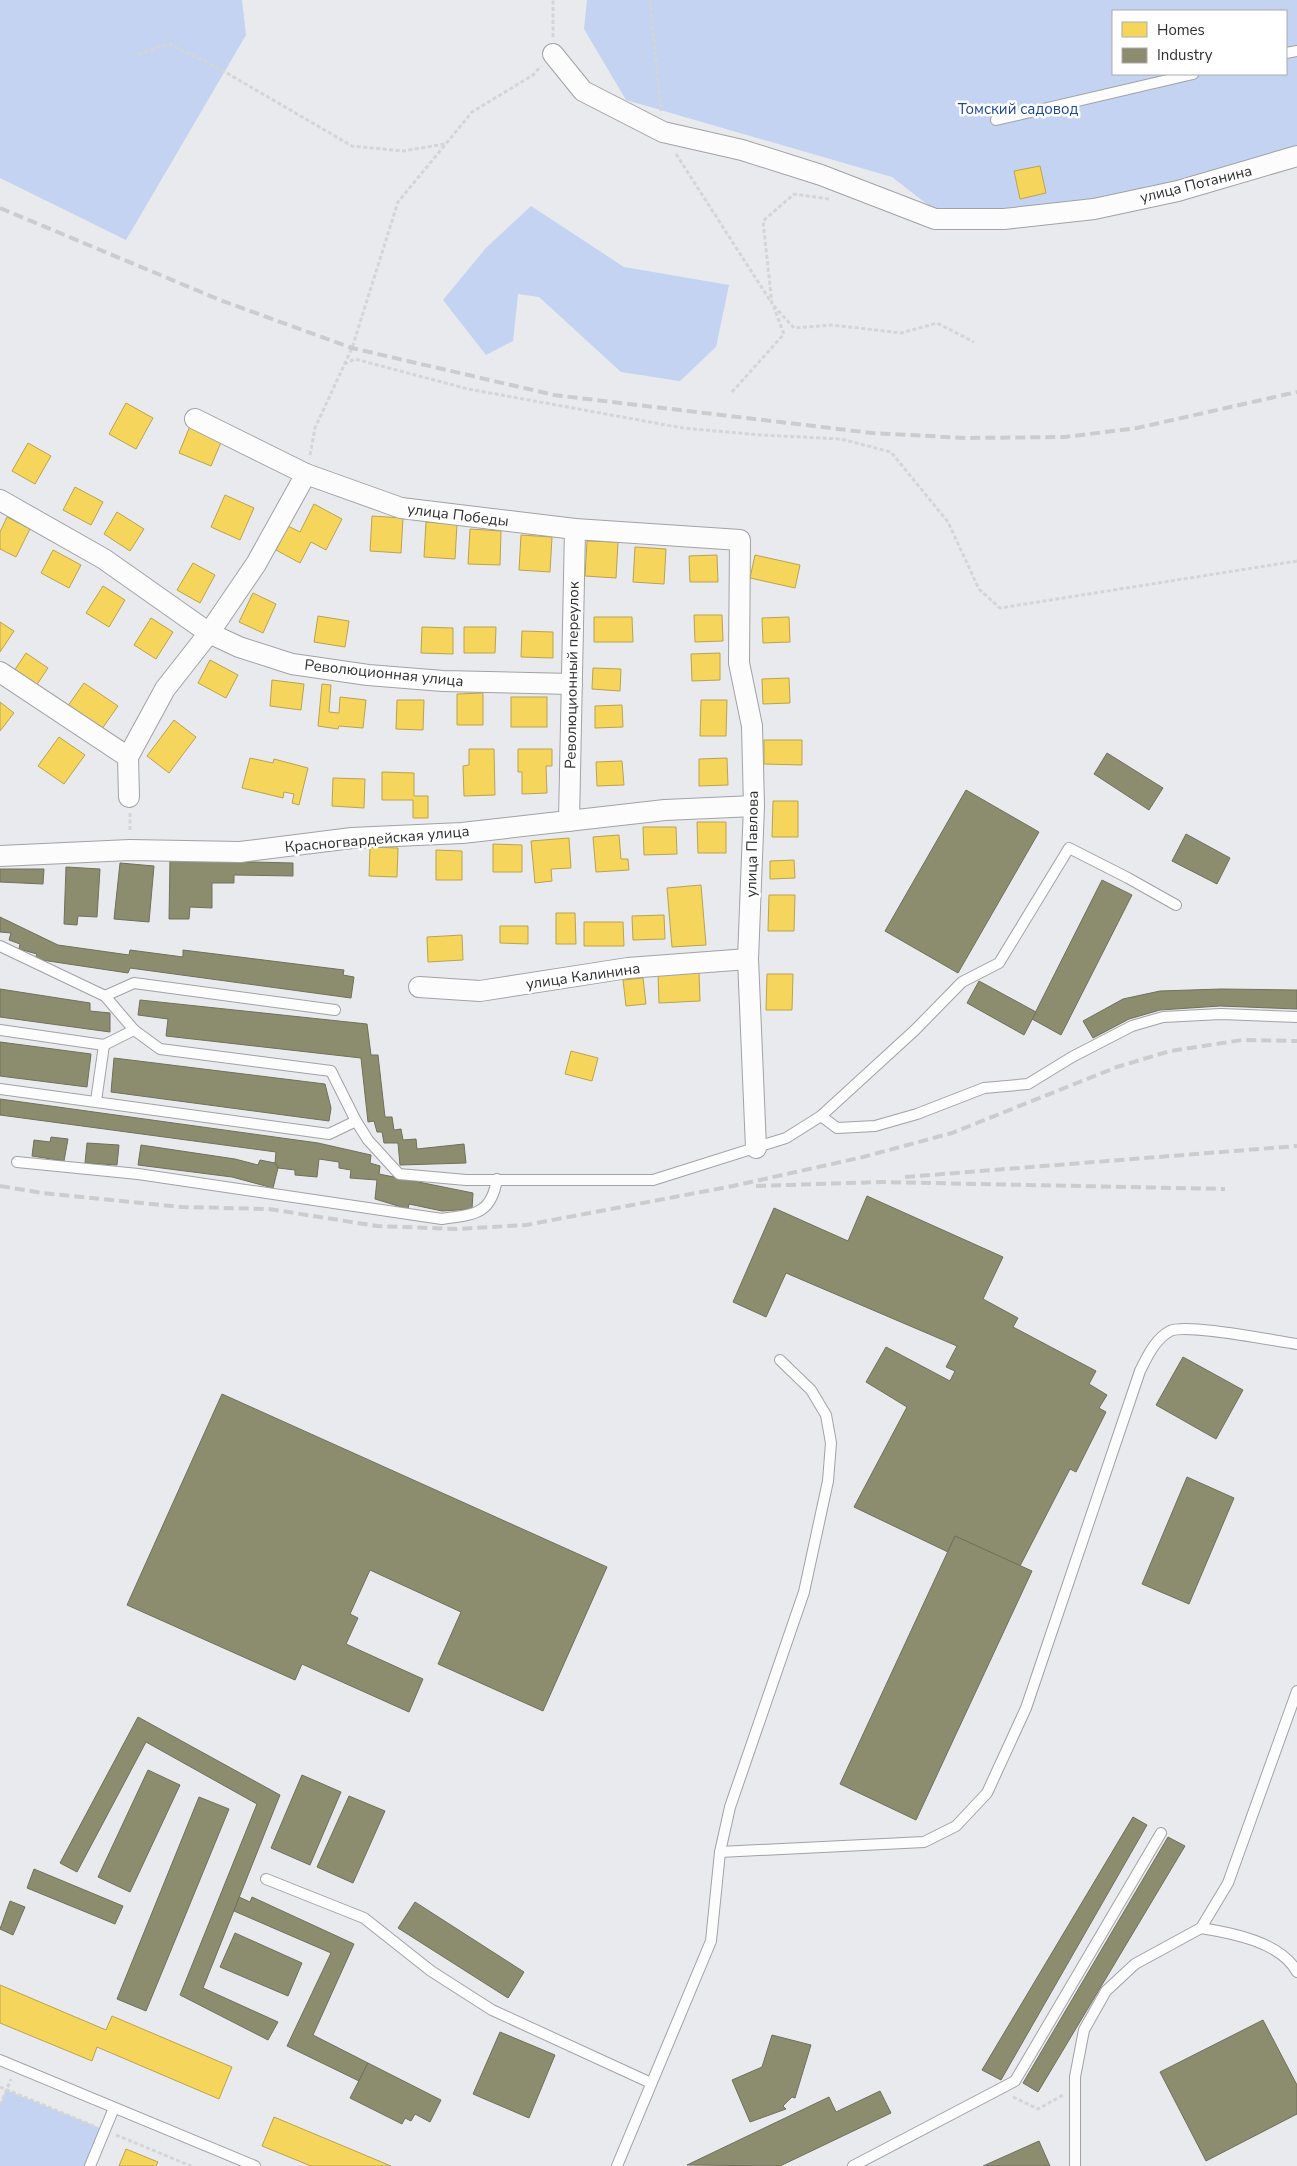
<svg xmlns="http://www.w3.org/2000/svg" width="1297" height="2166" font-family="'Nunito Sans',sans-serif">
  <rect width="100%" height="100%" fill="#e8eaed"/>
  <!-- green -->
  <g fill="#c3d3f1" fill-rule="evenodd">
    <polygon points="0,0 242,0 246,35 126,240 0,178"/>
    <path d="M587 0H1297V148L1179 181 1070 204 1003 213 937 212 892 177 626 100 584 29ZM1113 11H1286V74H1113Z"/>
    <polygon points="531,206 624,267 729,285 716,347 680,381 621,372 539,297 518,294 513,341 486,355 443,300 486,248"/>
    <polygon points="6,2090 105,2130 90,2166 0,2166 0,2105"/>
  </g>
  <!-- homes -->
  <g fill="#f6d55c" stroke="#baa34f">
    <polygon points="1040,166 1046,193 1020,199 1014,171"/>
    <polygon points="126,403 153,418 136,449 109,434"/>
    <polygon points="190,426 222,440 211,466 179,453"/>
    <polygon points="28,443 51,456 35,484 12,471"/>
    <polygon points="75,487 103,502 91,525 63,510"/>
    <polygon points="225,495 254,508 240,540 211,527"/>
    <polygon points="314,504 342,519 326,550 311,542 300,563 276,550 288,526 300,532"/>
    <polygon points="117,512 144,529 130,551 104,534"/>
    <polygon points="372,516 403,518 401,553 370,551"/>
    <polygon points="7,517 30,529 16,557 0,549 0,532"/>
    <polygon points="426,522 457,524 455,559 424,557"/>
    <polygon points="470,529 501,531 500,565 468,564"/>
    <polygon points="521,535 552,537 550,572 519,570"/>
    <polygon points="587,541 618,542 616,578 585,576"/>
    <polygon points="635,547 666,549 664,584 633,582"/>
    <polygon points="53,550 81,565 69,588 41,573"/>
    <polygon points="717,555 718,582 690,582 689,556"/>
    <polygon points="755,555 800,565 795,588 750,578"/>
    <polygon points="193,563 215,575 200,603 177,590"/>
    <polygon points="103,586 125,600 109,627 86,613"/>
    <polygon points="253,593 276,604 263,633 239,622"/>
    <polygon points="694,615 722,615 723,641 695,642"/>
    <polygon points="318,616 349,621 345,647 314,642"/>
    <polygon points="594,617 632,617 633,642 594,642"/>
    <polygon points="789,617 790,642 763,643 762,618"/>
    <polygon points="151,618 173,632 156,659 134,645"/>
    <polygon points="0,622 14,631 0,652"/>
    <polygon points="422,627 453,628 453,654 421,653"/>
    <polygon points="464,627 496,627 495,653 464,653"/>
    <polygon points="522,631 553,632 553,658 521,657"/>
    <polygon points="26,653 48,668 36,686 14,671"/>
    <polygon points="720,653 720,680 692,681 691,654"/>
    <polygon points="210,660 238,675 226,698 198,683"/>
    <polygon points="593,668 621,669 620,691 592,689"/>
    <polygon points="789,678 790,703 763,704 762,679"/>
    <polygon points="272,680 304,684 301,710 270,706"/>
    <polygon points="84,683 118,706 99,733 65,710"/>
    <polygon points="322,684 331,685 329,712 339,713 340,697 366,700 363,728 339,726 338,729 318,726"/>
    <polygon points="483,693 483,725 457,725 457,694"/>
    <rect x="511" y="697" width="36" height="30"/>
    <polygon points="397,700 424,700 423,730 396,729"/>
    <polygon points="701,700 727,700 726,736 700,736"/>
    <polygon points="0,702 14,713 0,731"/>
    <polygon points="622,705 623,727 595,728 595,706"/>
    <polygon points="174,720 196,737 169,773 147,756"/>
    <polygon points="59,737 85,755 64,784 38,766"/>
    <polygon points="764,740 802,740 802,765 764,764"/>
    <polygon points="469,749 494,749 495,795 464,796 463,766 469,765"/>
    <polygon points="518,749 552,749 552,766 546,766 547,793 522,794 522,772 518,772"/>
    <polygon points="250,758 273,763 274,759 308,768 299,805 292,803 294,794 284,792 283,798 242,788"/>
    <polygon points="727,758 728,785 699,786 699,759"/>
    <polygon points="622,761 624,785 597,786 596,762"/>
    <polygon points="382,772 414,773 414,796 428,796 428,818 413,818 413,800 382,800"/>
    <polygon points="333,778 365,779 364,808 332,806"/>
    <polygon points="773,801 798,801 798,837 772,837"/>
    <polygon points="697,822 726,822 726,853 698,853"/>
    <polygon points="643,827 676,827 677,854 644,855"/>
    <polygon points="619,835 621,859 628,859 629,870 596,872 593,837"/>
    <polygon points="569,838 571,868 551,869 552,881 535,883 531,841"/>
    <polygon points="493,844 522,845 522,872 493,872"/>
    <polygon points="370,847 398,848 397,877 369,876"/>
    <polygon points="436,850 462,851 462,880 436,880"/>
    <polygon points="794,860 795,878 770,879 770,861"/>
    <polygon points="701,885 706,945 672,947 667,888"/>
    <polygon points="769,895 795,895 794,931 768,931"/>
    <polygon points="556,913 575,913 576,944 556,944"/>
    <polygon points="664,915 665,939 633,940 632,916"/>
    <polygon points="584,922 623,922 624,946 584,946"/>
    <polygon points="500,926 528,926 528,944 500,943"/>
    <polygon points="462,935 463,960 428,962 427,937"/>
    <polygon points="699,972 700,1001 659,1003 658,974"/>
    <polygon points="767,974 793,974 792,1010 766,1010"/>
    <polygon points="643,978 646,1004 626,1006 623,980"/>
    <polygon points="571,1051 598,1058 592,1081 565,1074"/>
    <polygon points="0,1985 106,2030 112,2016 232,2067 219,2099 97,2047 92,2061 0,2023"/>
    <polygon points="274,2117 391,2166 311,2166 262,2146"/>
    <polygon points="126,2149 158,2162 156,2166 119,2166"/>
  </g>
  <!-- industry -->
  <g fill="#8c8c6e" stroke="#70705c">
    <polygon points="1107,753 1163,788 1149,810 1094,774"/>
    <polygon points="966,790 1039,832 958,973 885,931"/>
    <polygon points="1186,834 1230,858 1217,884 1172,861"/>
    <polygon points="170,860 293,863 293,876 234,875 234,883 212,883 212,908 190,907 189,919 169,919"/>
    <polygon points="120,863 154,866 149,922 114,919"/>
    <polygon points="66,867 100,869 97,917 78,916 77,925 64,924"/>
    <polygon points="0,869 44,869 43,884 0,882"/>
    <polygon points="1102,880 1132,895 1061,1035 1032,1019"/>
    <polygon points="0,917 58,945 129,955 130,950 183,957 183,950 344,970 343,975 354,977 351,998 130,968 128,973 35,959 37,954 19,949 20,944 9,940 11,933 0,932"/>
    <polygon points="979,981 1036,1012 1024,1035 967,1003"/>
    <polygon points="0,989 90,1003 90,1011 110,1013 110,1032 0,1017"/>
    <polygon points="1221,989 1297,990 1297,1009 1220,1006 1160,1010 1129,1019 1093,1038 1083,1021 1123,999 1160,991"/>
    <polygon points="140,1000 367,1024 371,1055 378,1055 385,1117 392,1117 394,1130 401,1129 403,1140 416,1139 417,1149 464,1144 466,1163 400,1165 398,1143 384,1143 382,1132 377,1132 374,1121 368,1122 361,1058 166,1036 168,1019 138,1015"/>
    <polygon points="0,1042 91,1054 87,1087 0,1076"/>
    <polygon points="114,1058 325,1084 331,1108 329,1121 111,1092"/>
    <polygon points="0,1099 318,1143 371,1155 370,1163 380,1166 379,1174 473,1193 472,1209 442,1211 409,1204 408,1209 375,1199 377,1180 350,1178 351,1170 339,1168 339,1162 319,1159 317,1177 295,1175 295,1170 278,1168 275,1163 276,1152 0,1115"/>
    <polygon points="51,1137 68,1139 64,1161 32,1156 34,1140 50,1142"/>
    <polygon points="87,1143 119,1145 117,1165 85,1163"/>
    <polygon points="141,1145 235,1159 258,1165 260,1160 275,1163 278,1168 273,1188 232,1177 138,1165"/>
    <polygon points="867,1196 1003,1257 983,1299 1018,1318 1013,1327 1096,1371 1089,1384 1107,1395 1099,1408 1106,1412 1076,1472 1070,1469 1020,1566 955,1536 948,1552 854,1507 907,1407 866,1382 886,1347 950,1381 955,1371 946,1367 957,1346 786,1273 766,1317 733,1302 774,1208 848,1241"/>
    <polygon points="1183,1357 1243,1390 1216,1439 1156,1405"/>
    <polygon points="222,1394 607,1567 543,1711 438,1664 461,1612 370,1570 350,1614 358,1618 346,1644 423,1679 409,1712 302,1664 295,1680 127,1605"/>
    <polygon points="1187,1477 1234,1498 1189,1604 1142,1584"/>
    <polygon points="955,1536 1032,1571 916,1820 840,1784"/>
    <polygon points="138,1717 280,1795 203,1988 278,2022 268,2040 180,1995 257,1804 146,1742 77,1872 60,1863"/>
    <polygon points="148,1770 180,1785 130,1892 98,1877"/>
    <polygon points="302,1775 341,1792 310,1865 271,1848"/>
    <polygon points="349,1796 385,1811 353,1883 317,1867"/>
    <polygon points="199,1797 229,1809 146,2011 117,1999"/>
    <polygon points="1133,1817 1147,1825 1001,2080 982,2070"/>
    <polygon points="1168,1837 1185,1846 1038,2092 1023,2083"/>
    <polygon points="34,1869 123,1906 115,1924 27,1888"/>
    <polygon points="239,1897 250,1902 252,1897 354,1944 313,2035 368,2063 359,2081 287,2046 331,1953 234,1911"/>
    <polygon points="10,1901 25,1907 13,1935 0,1929"/>
    <polygon points="415,1902 524,1972 508,1998 398,1928"/>
    <polygon points="235,1933 302,1963 288,1996 220,1967"/>
    <polygon points="1263,2020 1297,2085 1297,2114 1206,2161 1160,2072"/>
    <polygon points="500,2032 555,2055 529,2118 473,2094"/>
    <polygon points="772,2035 811,2045 795,2098 792,2097 783,2106 786,2109 750,2122 732,2080 762,2067"/>
    <polygon points="368,2063 441,2100 430,2122 415,2114 411,2121 405,2118 402,2124 350,2098"/>
    <polygon points="880,2091 891,2113 780,2166 687,2165 829,2097 836,2112"/>
    <polygon points="1039,2141 1050,2166 983,2166"/>
  </g>
  <g fill="none" stroke-linecap="round" stroke-linejoin="round">
    <defs>
      <g id="service">
        <polyline points="1286,53 1297,51"/>
        <polyline points="996,120 1193,74"/>
        <polyline points="0,946 105,996 134,1030 160,1049 331,1071 356,1121 368,1140 399,1174 466,1180 653,1180 786,1138 821,1116 837,1128 875,1126 917,1114 984,1088 1028,1084 1072,1057 1132,1026 1163,1017 1221,1014 1297,1017"/>
        <polyline points="105,996 134,983 335,1010"/>
        <polyline points="0,1030 104,1045 134,1030"/>
        <polyline points="0,1089 329,1134 356,1121"/>
        <polyline points="96,1101 104,1045"/>
        <polyline points="821,1116 915,1030 962,982 999,963 1069,848 1128,878 1176,905"/>
        <path d="M17 1162 138 1174 442 1219C473 1214 491 1216 497 1179"/>
        <path d="M720 1852 924 1842 956 1826 987 1793 1026 1708 1140 1371C1147 1357 1155 1339 1170 1331 1187 1323 1274 1341 1297 1344"/>
        <polyline points="266,1879 364,1918 431,1971 492,2010 651,2083"/>
        <path d="M1201 1928C1232 1933 1281 1942 1297 1972"/>
        <polyline points="0,2060 255,2166"/>
        <polyline points="90,2166 114,2108"/>
        <polyline points="617,2166 711,1941 720,1852 730,1807 804,1592 828,1481 831,1443 826,1415 811,1390 780,1360"/>
        <polyline points="853,2166 1015,2081 1161,1833"/>
        <polyline points="1075,2166 1075,2077 1084,2030 1106,1991 1135,1964 1201,1928 1228,1883 1297,1691"/>
      </g>
      <g id="minor">
        <polyline points="553,54 583,91 663,132 742,150 821,175 935,219 1004,219 1094,209 1178,191 1297,156"/>
        <polyline points="195,419 306,474 401,508 575,529 740,540 739,663 752,726 754,806 748,959 756,1148"/>
        <polyline points="0,500 104,559 209,633 239,647 292,664 368,675 443,681 572,684"/>
        <polyline points="0,672 128,757"/>
        <polyline points="129,797 128,757 165,689 209,633 256,564 306,474"/>
        <polyline points="569,821 575,529"/>
        <polyline points="0,856 130,850 240,852 352,838 462,833 665,810 754,806"/>
        <polyline points="419,987 480,991 628,968 748,959"/>
      </g>
    </defs>
    <!-- service casing -->
    <use href="#service" stroke="#a0a2a4" stroke-width="12"/>
    <!-- minor casing -->
    <use href="#minor" stroke="#a0a2a4" stroke-width="22"/>
    <!-- path -->
    <g stroke="#d4d5d5" stroke-width="3" stroke-dasharray="4 2.5" stroke-linecap="butt">
      <polyline points="650,0 661,111"/>
      <polyline points="553,37 553,0"/>
      <polyline points="138,54 169,44 213,65 352,146 403,151 445,144"/>
      <polyline points="676,154 771,302"/>
      <polyline points="829,199 794,194 763,221 772,304 794,328 832,325 901,333 937,323 974,342"/>
      <polyline points="344,364 355,359 468,389 683,428 761,435 841,439 891,452 948,522 979,589 1000,608 1297,561"/>
      <polyline points="732,392 784,334 774,308"/>
      <polyline points="310,455 315,428 352,348 398,202 472,112 533,75 541,66"/>
      <polyline points="130,813 130,832"/>
      <polyline points="0,2087 94,2126"/>
      <polyline points="1013,2097 1038,2109 1063,2095"/>
      <polyline points="0,2105 11,2079"/>
      <polyline points="116,2135 191,2166"/>
    </g>
    <!-- service -->
    <use href="#service" stroke="#fcfcfc" stroke-width="10"/>
    <!-- minor -->
    <use href="#minor" stroke="#fcfcfc" stroke-width="20"/>
    <!-- rail -->
    <g stroke="#cccccd" stroke-width="4" stroke-dasharray="10 5" stroke-linecap="butt">
      <polyline points="0,208 220,300 352,348 554,395 872,433 966,438 1065,437 1137,428 1297,392"/>
      <polyline points="905,1177 1297,1146"/>
      <polyline points="0,1186 43,1193 182,1207 269,1209 377,1226 457,1229 526,1225 733,1186 863,1157 952,1133 1117,1067 1170,1051 1242,1040 1297,1041"/>
      <polyline points="756,1186 881,1182 1225,1189"/>
    </g>
  </g>
  <g text-anchor="middle" stroke-width="5" stroke-linejoin="round" paint-order="stroke">
    <!-- park labels -->
    <g font-size="15" fill="#1c469b" stroke="#fff">
      <text x="1018" y="114">Томский садовод</text>
    </g>
    <!-- street labels -->
    <g font-size="15" fill="#2e2f31" stroke="#fff">
      <text transform="translate(1196 184) rotate(-14)" y="5">улица Потанина</text>
      <text transform="translate(458 515) rotate(7)" y="5">улица Победы</text>
      <text transform="translate(384 673) rotate(6)" y="5">Революционная улица</text>
      <text transform="translate(572 675) rotate(-89)" y="5">Революционный переулок</text>
      <text transform="translate(377 839) rotate(-5)" y="5">Красногвардейская улица</text>
      <text transform="translate(752 844) rotate(-89)" y="5">улица Павлова</text>
      <text transform="translate(583 976) rotate(-8)" y="5">улица Калинина</text>
    </g>
  </g>
  <!-- legend -->
  <rect x="1112" y="10" width="175" height="65" fill="#ffffff" stroke="#abacad"/>
  <rect x="1122" y="22" width="25" height="15" fill="#f6d55c" stroke="#abacad"/>
  <text x="1157" y="35" font-size="15" fill="#2e2f31">Homes</text>
  <rect x="1122" y="48" width="25" height="15" fill="#8c8c6e" stroke="#abacad"/>
  <text x="1157" y="60" font-size="15" fill="#2e2f31">Industry</text>
</svg>
